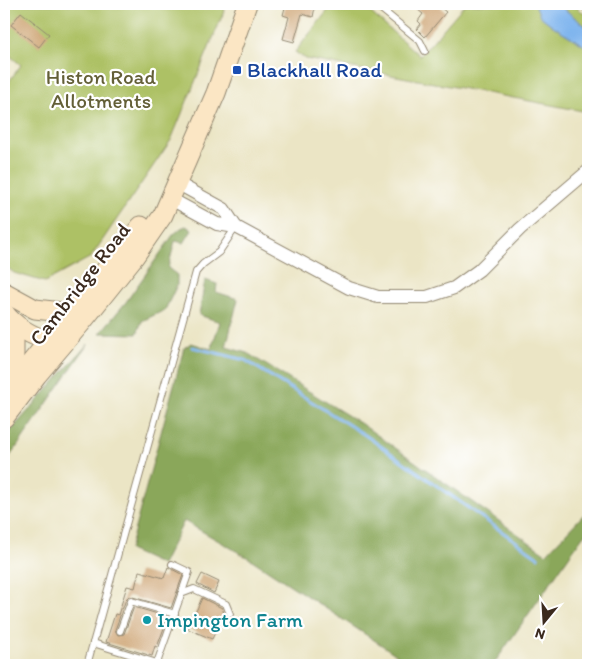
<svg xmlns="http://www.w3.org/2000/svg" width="592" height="669" font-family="Itim,sans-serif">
  <rect width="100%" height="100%" fill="#fff"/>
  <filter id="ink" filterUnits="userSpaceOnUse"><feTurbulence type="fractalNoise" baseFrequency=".02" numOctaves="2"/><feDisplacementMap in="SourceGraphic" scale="10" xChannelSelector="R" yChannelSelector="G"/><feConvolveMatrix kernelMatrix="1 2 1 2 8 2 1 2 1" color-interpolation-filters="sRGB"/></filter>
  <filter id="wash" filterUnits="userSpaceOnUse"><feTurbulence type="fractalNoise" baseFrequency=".0096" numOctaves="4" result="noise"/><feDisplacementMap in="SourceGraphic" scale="20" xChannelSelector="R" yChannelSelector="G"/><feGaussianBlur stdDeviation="1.12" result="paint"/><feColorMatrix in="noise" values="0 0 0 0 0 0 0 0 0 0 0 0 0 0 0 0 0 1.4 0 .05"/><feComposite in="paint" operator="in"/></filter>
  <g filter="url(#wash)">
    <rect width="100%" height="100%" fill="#ebe5c5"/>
    <!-- green -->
    <g fill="#adc165" stroke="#747642">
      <polygon points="4,4 227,4 171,140 91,257 45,282 14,273 4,265 4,88 21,65 4,51"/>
      <polygon points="333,4 361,4 420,56 465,4 573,4 588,17 588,112 306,59 295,52"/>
    </g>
    <!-- forest -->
    <g fill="#8aa75a" stroke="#62683c">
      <polygon points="186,226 192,230 184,243 175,241 168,268 177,275 177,285 165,310 142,321 137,334 100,333 126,302 173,235 181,228"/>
      <polygon points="205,280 217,284 216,292 238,299 226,347 247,353 360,423 546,554 588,510 588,532 583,536 493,665 412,665 252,560 184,521 162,565 129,550 184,348 191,343 211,349 220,322 199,315"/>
      <polygon points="88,344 16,448 4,464 4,438"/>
    </g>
    <!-- water -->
    <polygon fill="#80b5ee" stroke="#5e7086" points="535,4 558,4 588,28 588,48 553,26 540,16"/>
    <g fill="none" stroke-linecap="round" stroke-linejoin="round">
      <!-- stream -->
      <polyline stroke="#80b5ee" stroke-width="3" points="192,347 245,360 365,435 538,557"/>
    </g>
    <g id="blocks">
      <!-- building -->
      <g fill="#cca270">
        <polygon points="286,4 302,4 315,7 313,17 302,14 294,42 283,39 289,17 283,15"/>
        <polygon points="411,4 445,4 441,8 446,12 425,37 417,29 421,24 418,21 423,14"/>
        <polygon points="21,12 49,34 39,47 11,25"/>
        <polygon points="168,567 183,575 171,608 129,596 126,599 115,630 118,635 124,634 134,607 168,617 157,647 155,646 152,656 106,642 115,614 118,615 127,586 135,588 139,571 164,578"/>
        <polygon points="202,574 219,582 214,593 197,584"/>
        <polygon points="202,598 222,608 224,613 212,639 188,629"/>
      </g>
    </g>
  </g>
  <g filter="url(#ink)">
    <use href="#blocks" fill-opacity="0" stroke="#938872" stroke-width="1"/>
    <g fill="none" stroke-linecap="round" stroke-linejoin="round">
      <defs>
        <g id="lane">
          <polyline points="375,4 420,41 425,51"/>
          <polyline points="181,594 194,589 226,604 230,614"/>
          <polyline points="120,631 131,601 175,614"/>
          <polyline points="93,643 157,663 189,572 172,564"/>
          <polyline points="87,665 196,272 203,264 219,252 236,227"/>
        </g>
        <g id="street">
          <polyline points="585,4 588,6"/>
          <polyline points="177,183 224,209 236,227"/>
          <polyline points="169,198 217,224 236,227 349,288 378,297 427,297 454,288 479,270 520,229 588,171"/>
        </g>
        <g id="secondary">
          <polyline points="4,292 35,309 71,313"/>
          <path d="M4 312C12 324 33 338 49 340 52 340 57 338 60 336"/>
          <polyline points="4,369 14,355 14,323"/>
          <polyline points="4,396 141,226"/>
          <polyline points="4,418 37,375 82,322 134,257 163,215 216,93 247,4"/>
        </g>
      </defs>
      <!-- lane casing -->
      <use href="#lane" stroke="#938872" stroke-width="8"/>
      <!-- street casing -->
      <use href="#street" stroke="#938872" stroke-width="14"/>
      <!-- secondary casing -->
      <use href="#secondary" stroke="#938872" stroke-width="21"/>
      <!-- lane -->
      <use href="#lane" stroke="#fff" stroke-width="6"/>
      <!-- street -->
      <use href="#street" stroke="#fff" stroke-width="12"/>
      <!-- secondary -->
      <use href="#secondary" stroke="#fbe6c4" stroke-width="19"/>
    </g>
  </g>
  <!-- markers -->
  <rect fill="#1a4fb4" stroke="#fff" stroke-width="2" x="232" y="65" width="10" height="10" rx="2.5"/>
  <circle fill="#0f9aa8" stroke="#fff" stroke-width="2" cx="147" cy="620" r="5"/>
  <g text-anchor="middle" stroke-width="4.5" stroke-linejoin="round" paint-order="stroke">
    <!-- transit labels -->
    <g font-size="21" fill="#164399" stroke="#fff" text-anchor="start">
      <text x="247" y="77">Blackhall Road</text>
    </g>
    <!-- park labels -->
    <g font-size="21" fill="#635f37" stroke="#fff">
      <text x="101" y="84">Histon Road<tspan x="101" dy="24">Allotments</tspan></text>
    </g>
    <!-- street labels -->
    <g font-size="21" fill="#3b2a1e" stroke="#fff">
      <text transform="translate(80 284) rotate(-52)" y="7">Cambridge Road</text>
    </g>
    <!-- culture labels -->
    <g font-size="21" fill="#0d838f" stroke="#fff" text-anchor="start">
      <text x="157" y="627">Impington Farm</text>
    </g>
  </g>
  <!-- margin -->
  <rect width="592" height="669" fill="none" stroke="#fff" stroke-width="20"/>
  <!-- north arrow -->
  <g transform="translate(544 622) rotate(198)" stroke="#ffffff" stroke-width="4" paint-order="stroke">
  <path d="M0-4L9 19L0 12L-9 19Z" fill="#3b2a1e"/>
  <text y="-8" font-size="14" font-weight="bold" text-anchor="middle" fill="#3b2a1e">N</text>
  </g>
</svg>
